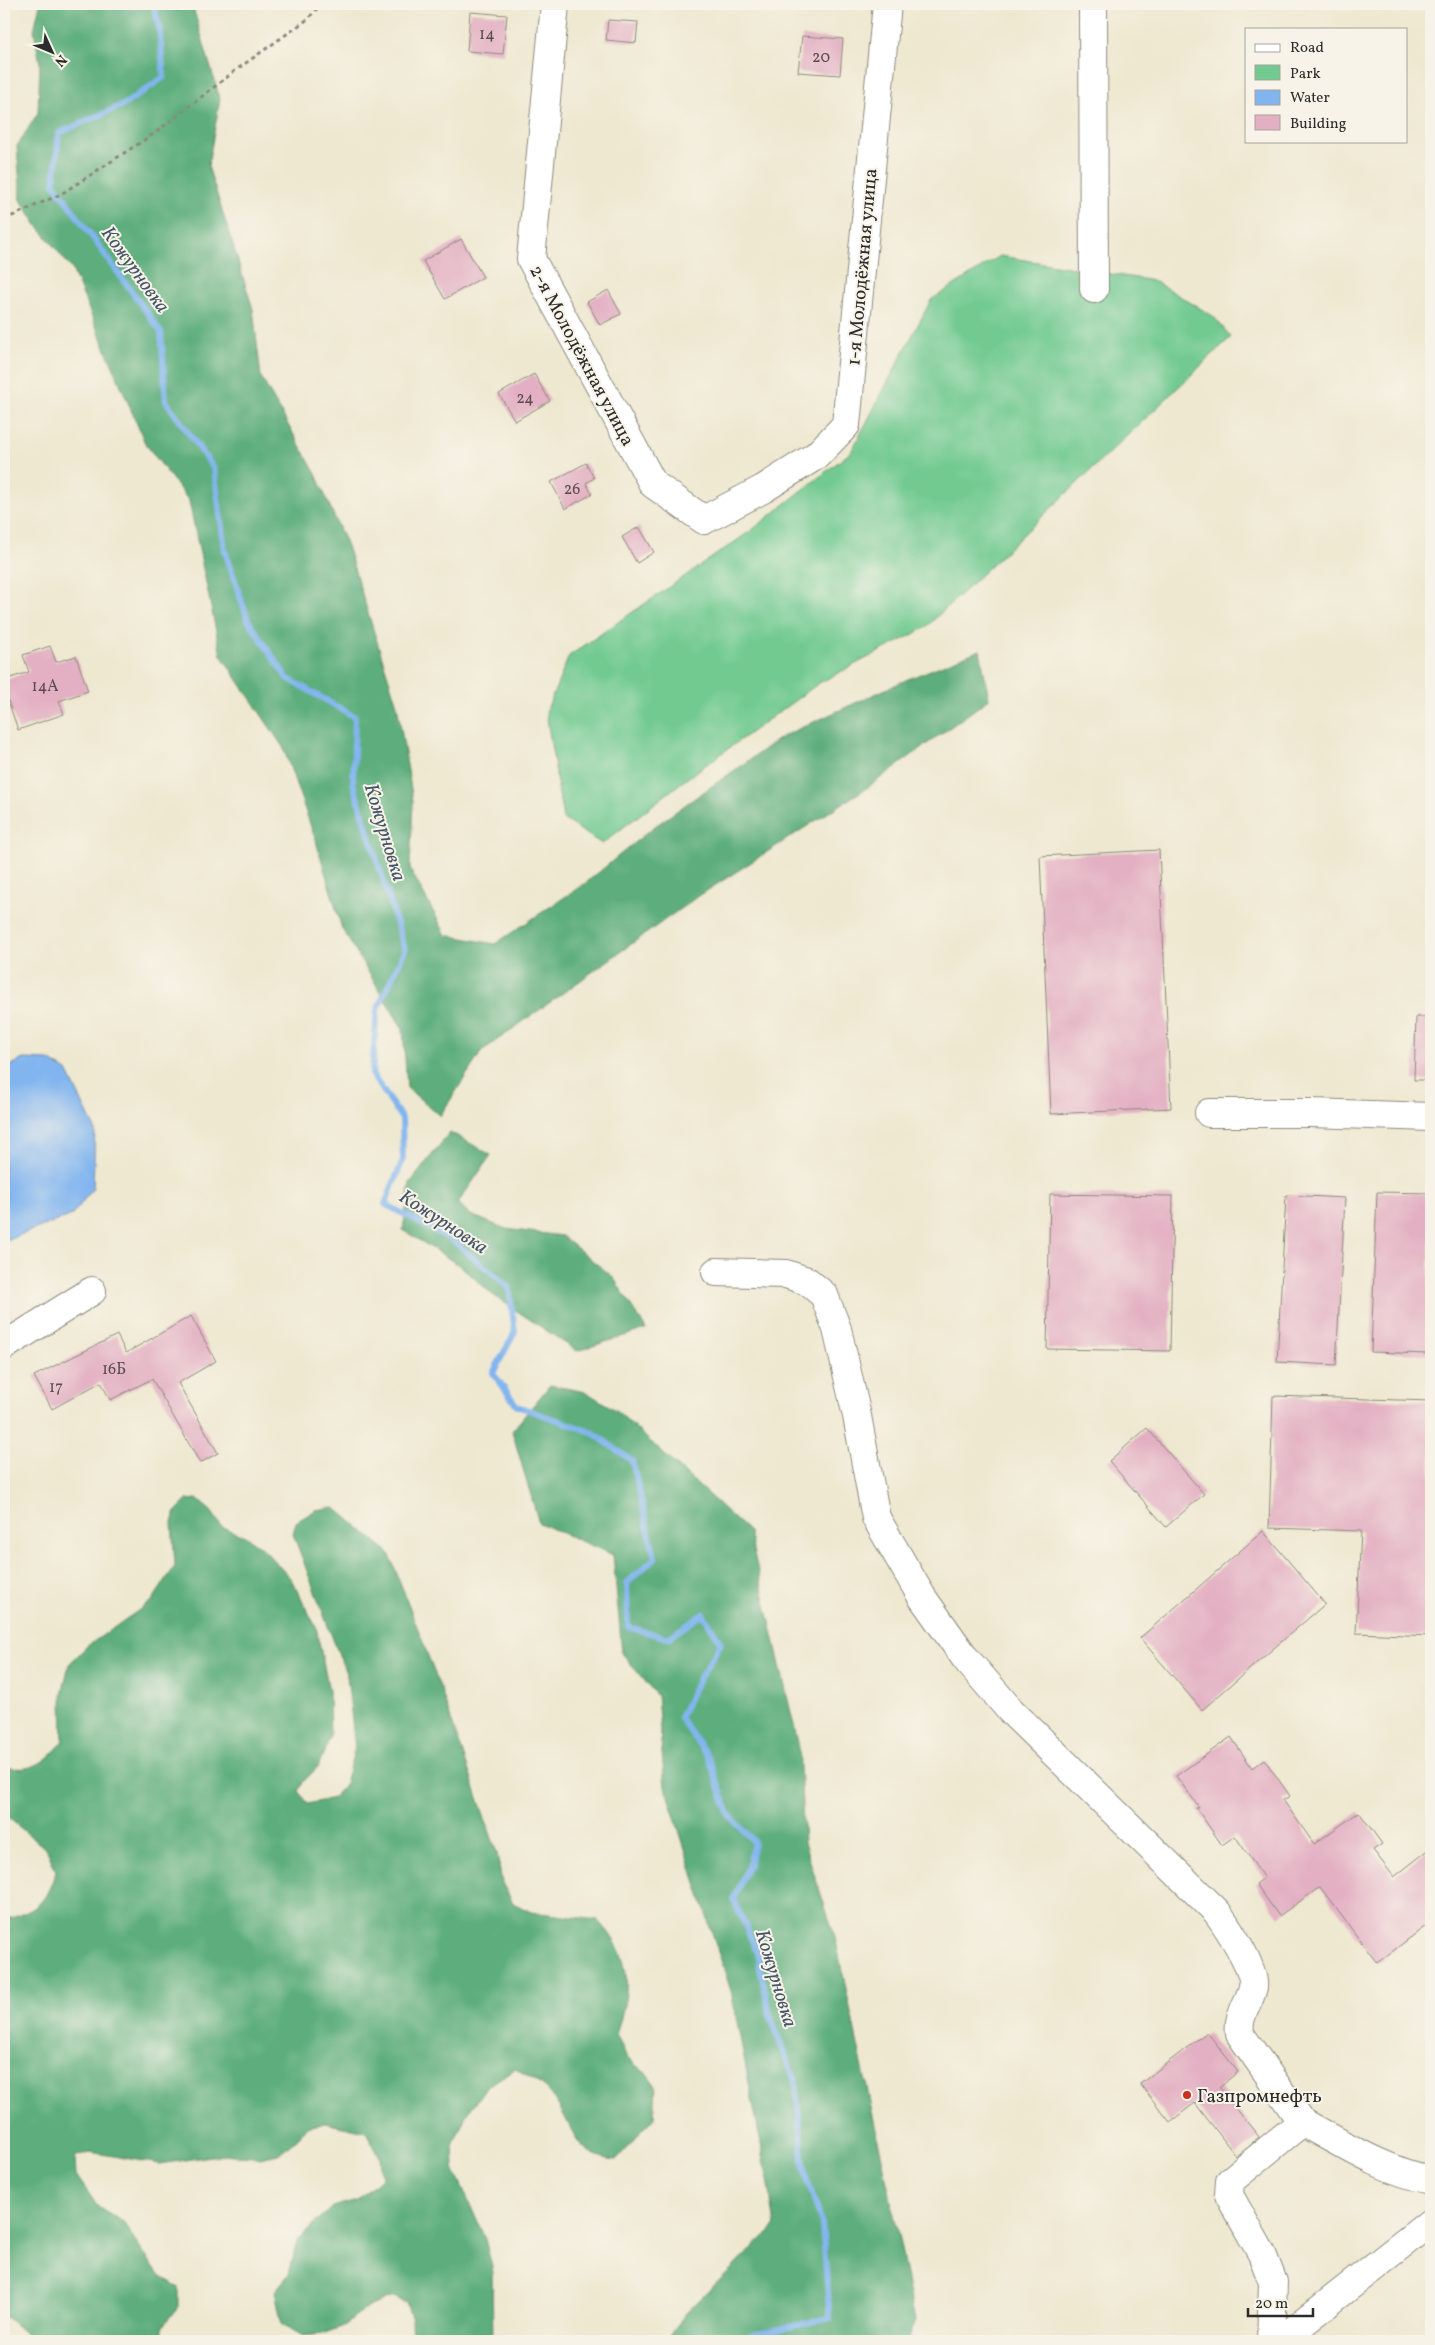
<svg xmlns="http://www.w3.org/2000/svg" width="1435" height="2345" font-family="Vollkorn,serif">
  <rect width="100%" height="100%" fill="#f7f3e8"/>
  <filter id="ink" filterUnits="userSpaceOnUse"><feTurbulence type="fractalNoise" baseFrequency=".02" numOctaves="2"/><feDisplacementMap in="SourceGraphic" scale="10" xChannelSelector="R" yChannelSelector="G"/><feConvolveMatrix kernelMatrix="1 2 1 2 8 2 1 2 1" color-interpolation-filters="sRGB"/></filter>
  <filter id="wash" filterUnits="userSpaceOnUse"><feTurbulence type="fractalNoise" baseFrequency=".0096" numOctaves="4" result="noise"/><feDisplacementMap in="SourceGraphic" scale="20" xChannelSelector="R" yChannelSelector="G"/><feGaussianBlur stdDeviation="1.12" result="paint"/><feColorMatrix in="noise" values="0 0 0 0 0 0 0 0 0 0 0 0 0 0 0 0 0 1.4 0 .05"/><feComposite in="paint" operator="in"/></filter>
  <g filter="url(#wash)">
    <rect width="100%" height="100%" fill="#eee8d0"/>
    <!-- green -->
    <polygon fill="#72ca91" stroke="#4e7a5e" points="1000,256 1154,281 1213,316 1231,337 925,628 819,683 682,782 602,844 563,819 546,712 569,656 752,530 851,452 931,300"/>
    <!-- forest -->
    <g fill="#5dae7b" stroke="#446c53">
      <polygon points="40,4 192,4 220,99 208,166 253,309 261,377 316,474 347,546 397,705 413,801 410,869 446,935 495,944 587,882 651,829 783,736 908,679 980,650 989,699 868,787 694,899 482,1051 440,1116 407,1088 403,1029 342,929 316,841 283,747 221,655 189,501 145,443 72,269 36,224 21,200 17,146 38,113 40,63 34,30"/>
      <polygon points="450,1132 491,1155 458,1203 471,1215 506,1229 562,1236 613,1277 646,1329 577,1351 493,1295 462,1267 403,1230 410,1183"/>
      <polygon points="550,1385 586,1392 617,1411 749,1532 799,1747 804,1843 835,1937 898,2234 915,2321 907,2341 666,2341 685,2314 775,2226 769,2185 731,1991 665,1787 657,1696 622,1653 613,1555 539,1523 512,1431"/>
      <path d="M197 1499 211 1511 222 1527 245 1536 263 1549 291 1579 316 1627 329 1691 330 1737 318 1767 304 1781 298 1791 308 1804 333 1798 344 1786 355 1748 347 1676 293 1534 296 1522 316 1510 334 1507 389 1553 441 1690 497 1853 502 1883 513 1903 531 1912 598 1920C632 1955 632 1989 616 2033L627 2058 648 2075 656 2086 654 2118 616 2160C573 2156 575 2128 554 2099 544 2085 530 2076 515 2069L488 2086 466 2115 453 2146 454 2168 485 2239 492 2267 493 2341H413L412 2320 406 2303 394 2297 368 2307 344 2326 322 2334 303 2336 282 2324 275 2291 289 2274 298 2240 332 2207 357 2200 382 2178 380 2157 366 2132 325 2123 310 2125 290 2146 278 2154 260 2158 224 2154 160 2164 90 2152 75 2158 76 2175 98 2207 125 2223 134 2240 159 2274 178 2287V2308L163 2325V2341H34L6 2317 4 2318V1918C10 1919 14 1917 19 1915 43 1907 48 1894 56 1871L47 1850 4 1814V1767C34 1772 44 1763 63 1742L62 1695 69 1664 86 1647 152 1601 175 1566 172 1523 175 1512 187 1500Z"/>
    </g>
    <!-- water -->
    <polygon fill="#82b5ef" stroke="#56708d" points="23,1059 49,1060 67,1071 95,1129 93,1188 72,1215 4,1241 4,1069"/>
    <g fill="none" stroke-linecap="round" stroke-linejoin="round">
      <!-- stream -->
      <polyline stroke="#82b5ef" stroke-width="6" points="153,4 159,26 164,77 125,104 59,133 54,184 161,332 166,401 214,469 225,551 248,620 287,678 355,717 353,783 405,950 377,1010 372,1074 402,1119 403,1160 385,1204 452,1240 509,1287 515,1332 493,1373 517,1406 592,1432 632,1461 655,1558 627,1583 628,1627 668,1638 703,1614 721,1643 695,1686 680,1718 709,1758 729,1815 754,1842 749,1865 733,1899 756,1949 770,2015 796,2084 804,2169 822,2224 830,2318 726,2341"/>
    </g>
    <g id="blocks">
      <!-- building -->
      <g fill="#e3b0c3">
        <polygon points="470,12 507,15 503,54 467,51"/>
        <polygon points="608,20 638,22 636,43 606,40"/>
        <polygon points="802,36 843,39 840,75 798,72"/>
        <polygon points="461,239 483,277 445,299 423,261"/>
        <polygon points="608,290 621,314 600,325 587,302"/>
        <polygon points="534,374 550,401 515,421 499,394"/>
        <polygon points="586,463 594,478 586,483 592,494 565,509 551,482"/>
        <polygon points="639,527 654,552 637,563 622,537"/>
        <polygon points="50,646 56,662 76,656 88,691 59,701 64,714 18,730 4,689 4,680 29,672 23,655"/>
        <polygon points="1159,850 1171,1108 1051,1114 1040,856"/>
        <polygon points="1416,1017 1431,1017 1431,1080 1414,1080"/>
        <polygon points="1377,1192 1431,1193 1427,1354 1371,1352"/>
        <polygon points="1050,1194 1173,1196 1170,1351 1047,1349"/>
        <polygon points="1286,1195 1345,1198 1336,1365 1277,1362"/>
        <polygon points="191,1316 216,1361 178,1383 218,1453 200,1463 152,1379 110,1400 101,1382 52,1409 34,1376 117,1335 126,1353"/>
        <polygon points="1273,1396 1431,1401 1431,1636 1356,1633 1361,1531 1269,1528"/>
        <polygon points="1147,1428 1204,1494 1166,1527 1109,1461"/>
        <polygon points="1263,1531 1325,1604 1202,1710 1140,1638"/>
        <polygon points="1231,1737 1252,1768 1264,1759 1290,1796 1283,1800 1314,1844 1359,1812 1382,1844 1373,1850 1394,1877 1431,1848 1431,1922 1377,1963 1320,1887 1279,1916 1256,1884 1264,1878 1235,1836 1222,1845 1196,1808 1199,1807 1176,1776"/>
        <polygon points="1207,2032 1238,2072 1219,2087 1259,2137 1236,2156 1195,2103 1170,2122 1140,2084"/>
      </g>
    </g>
  </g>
  <g filter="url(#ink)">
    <use href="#blocks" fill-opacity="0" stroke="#8c8a7e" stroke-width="1"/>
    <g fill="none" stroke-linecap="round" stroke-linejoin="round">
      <defs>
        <g id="minor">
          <polyline points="555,4 531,259 653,484 704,520 763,489 817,455 846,425 887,4"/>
          <polyline points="1093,4 1094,289"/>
          <polyline points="1209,1113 1311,1113 1431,1117"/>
          <path d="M716 1272 786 1274 807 1281 824 1295 837 1329 857 1416 876 1518 922 1597 966 1659 1011 1711 1217 1912C1227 1926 1256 1969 1253 1987 1249 2005 1237 2014 1240 2034L1302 2122"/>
          <polyline points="4,1346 92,1291"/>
          <path d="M1271 2341 1273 2282 1262 2254 1229 2195 1230 2181 1302 2122C1343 2144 1384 2171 1431 2180"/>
        </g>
        <polyline id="highway" points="1280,2341 1431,2222"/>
      </defs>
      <!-- minor casing -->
      <use href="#minor" stroke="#8c8a7e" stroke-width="30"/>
      <!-- highway casing -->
      <use href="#highway" stroke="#8c8a7e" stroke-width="30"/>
      <!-- path -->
      <polyline stroke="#8c8a7e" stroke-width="3" stroke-dasharray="4 4" stroke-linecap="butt" points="4,217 8,218 61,194 155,133 236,70 308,19 321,4"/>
      <!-- minor -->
      <use href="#minor" stroke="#fff" stroke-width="28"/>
      <!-- highway -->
      <use href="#highway" stroke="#fff" stroke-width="28"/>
    </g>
  </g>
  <!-- markers -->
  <circle fill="#c8321e" stroke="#f7f3e8" stroke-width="2" cx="1187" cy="2095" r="5"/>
  <g text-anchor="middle" stroke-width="4" stroke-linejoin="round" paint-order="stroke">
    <!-- number labels -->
    <g font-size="16" fill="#594c51">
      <text x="487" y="39">14</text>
      <text x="821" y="62">20</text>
      <text x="525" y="403">24</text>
      <text x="572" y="494">26</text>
      <text x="45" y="691">14А</text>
      <text x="114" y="1374">16Б</text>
      <text x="56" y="1392">17</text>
    </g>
    <!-- street labels -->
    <g font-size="19" fill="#2b2b2b" stroke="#f7f3e8">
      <text transform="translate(861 267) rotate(-85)" y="7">1-я Молодёжная улица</text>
      <text transform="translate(583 355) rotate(62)" y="7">2-я Молодёжная улица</text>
    </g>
    <!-- poi labels -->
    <g font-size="19" fill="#2b2b2b" stroke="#f7f3e8" text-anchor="start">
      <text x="1197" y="2102">Газпромнефть</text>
    </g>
    <!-- water labels -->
    <g font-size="20" font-style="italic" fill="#455466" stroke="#f7f3e8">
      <text transform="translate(136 269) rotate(54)" y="7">Кожурновка</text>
      <text transform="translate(386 832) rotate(73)" y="7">Кожурновка</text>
      <text transform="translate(444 1221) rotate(33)" y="7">Кожурновка</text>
      <text transform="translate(777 1978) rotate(73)" y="7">Кожурновка</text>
    </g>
  </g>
  <!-- margin -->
  <rect width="1435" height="2345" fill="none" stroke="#f7f3e8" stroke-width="20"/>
  <!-- legend -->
  <rect x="1245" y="28" width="162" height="115" fill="#f7f3e8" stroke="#a5a39c"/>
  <rect x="1255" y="44" width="25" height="8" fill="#ffffff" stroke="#a5a39c"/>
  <text x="1290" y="52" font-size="15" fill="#2b2b2b">Road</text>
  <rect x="1255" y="65" width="25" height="15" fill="#72ca91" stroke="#a5a39c"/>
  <text x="1290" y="78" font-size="15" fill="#2b2b2b">Park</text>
  <rect x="1255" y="90" width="25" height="15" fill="#82b5ef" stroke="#a5a39c"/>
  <text x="1290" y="102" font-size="15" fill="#2b2b2b">Water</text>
  <rect x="1255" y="115" width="25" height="15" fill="#e3b0c3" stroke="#a5a39c"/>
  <text x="1290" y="128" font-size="15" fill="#2b2b2b">Building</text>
  <!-- north arrow -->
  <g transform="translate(52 52) rotate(134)" stroke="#f7f3e8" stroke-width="4" paint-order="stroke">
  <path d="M0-4L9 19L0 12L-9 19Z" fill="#2b2b2b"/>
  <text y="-8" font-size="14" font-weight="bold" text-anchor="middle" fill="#2b2b2b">N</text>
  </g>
  <!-- scale -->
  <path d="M1248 2308v8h65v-8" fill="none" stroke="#2b2b2b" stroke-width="2.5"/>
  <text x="1255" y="2308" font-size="15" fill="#2b2b2b" stroke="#f7f3e8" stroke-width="4" paint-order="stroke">20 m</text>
</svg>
